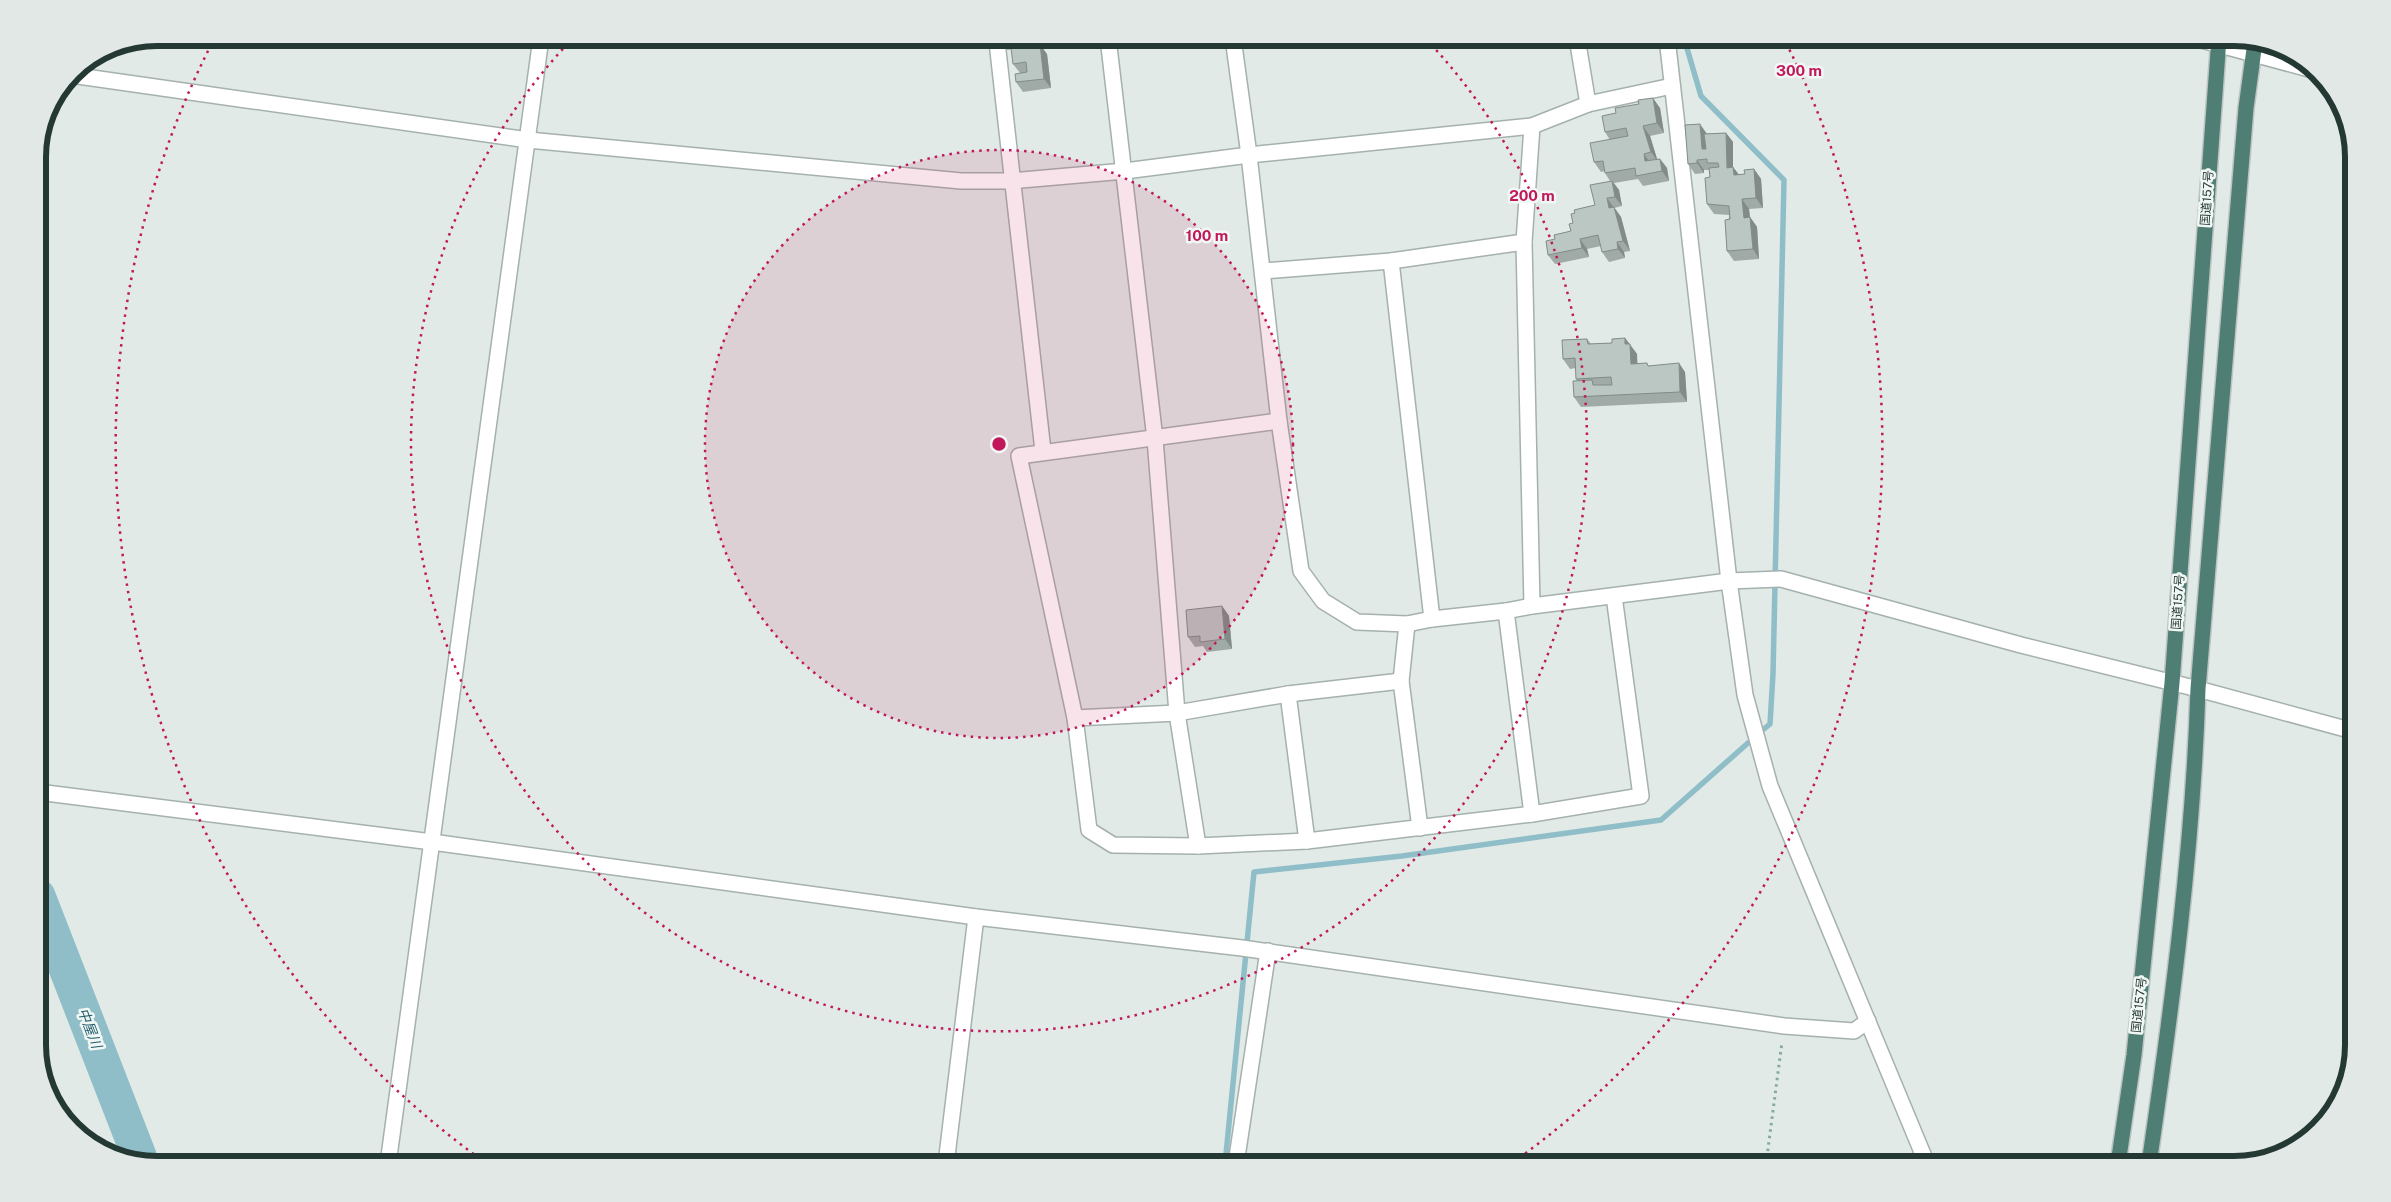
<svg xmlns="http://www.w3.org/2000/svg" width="2391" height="1202" font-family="'Public Sans','Noto Sans JP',sans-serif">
  <rect width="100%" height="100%" fill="#e1eae6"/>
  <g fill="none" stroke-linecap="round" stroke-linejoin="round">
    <!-- stream -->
    <g stroke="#8fbec9" stroke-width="5.5">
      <polyline points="1684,38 1701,96 1784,180 1773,674 1770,724 1764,729"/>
      <polyline points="1225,1164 1254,872 1402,856 1661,820 1748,743"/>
    </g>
    <!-- river -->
    <polyline stroke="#8fbec9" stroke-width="35" points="38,896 141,1161"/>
    <defs>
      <g id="minor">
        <polyline points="1037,38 997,42 1043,451"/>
        <polyline points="1108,38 1155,439 1177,713 1198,846"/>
        <polyline points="1233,38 1249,155 1279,421 1301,571 1323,601 1357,622 1407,624 1432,619 1506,611 1532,606 1729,581 1781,579 2021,645 2198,689 2353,731"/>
        <polyline points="1577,38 1588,104"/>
        <polyline points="71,75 528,140 961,181 1011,181 1125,171 1249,155 1532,126 1588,104 1672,86"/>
        <polyline points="1391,261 1432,619"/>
        <polyline points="1263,271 1391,261 1524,242"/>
        <polyline points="1279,421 1019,456 1075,718 1089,830 1113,845 1198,846 1307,841 1532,814 1641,796 1614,596"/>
        <polyline points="1532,606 1524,242 1532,126"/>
        <polyline points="1506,611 1532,814"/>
        <polyline points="1407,624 1401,681 1420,828"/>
        <polyline points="1288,694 1307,841"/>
        <polyline points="1075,718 1177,713 1288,694 1401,681"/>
        <polyline points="38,792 432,842 976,917 1242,948 1784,1026 1854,1031 1868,1021"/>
        <polyline points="946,1164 976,917"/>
        <polyline points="1236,1164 1268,951"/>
      </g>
      <g id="tertiary">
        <polyline points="1667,38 1729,581 1745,695 1770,786 1927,1164"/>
        <polyline points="2194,38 2309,69"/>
        <polyline points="388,1164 541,38"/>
      </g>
      <g id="trunk">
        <polyline points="2118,1164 2134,1055 2172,683 2219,38"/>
        <path d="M2149 1164C2172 1007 2193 848 2198 689L2246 108 2255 42"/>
      </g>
    </defs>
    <!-- minor casing -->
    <use href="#minor" stroke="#a5b1ad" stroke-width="18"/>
    <!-- tertiary casing -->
    <use href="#tertiary" stroke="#a5b1ad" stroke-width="18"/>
    <!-- trunk casing -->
    <use href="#trunk" stroke="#bdc4c2" stroke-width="18"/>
    <!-- path -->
    <polyline stroke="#85aaa0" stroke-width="3" stroke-dasharray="2.5 4" stroke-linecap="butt" points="1766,1164 1782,1042"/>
    <!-- minor -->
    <use href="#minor" stroke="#fff" stroke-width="15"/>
    <!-- tertiary -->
    <use href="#tertiary" stroke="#fff" stroke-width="15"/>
    <!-- trunk -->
    <use href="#trunk" stroke="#4f7e75" stroke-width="15"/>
  </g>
  <!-- wall -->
  <g fill="#a0aba7">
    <polygon points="1047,54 1051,88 1023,92 1016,82 1020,73 1013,64"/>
    <polygon points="1660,108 1664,133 1650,136 1657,159 1660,159 1667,168 1669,181 1643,186 1638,179 1614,183 1619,190 1622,206 1614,208 1621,217 1630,251 1624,252 1625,258 1609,262 1602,252 1601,246 1587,249 1589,257 1555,264 1548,255 1555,239 1571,231 1575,213 1595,205 1610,181 1605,173 1605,171 1601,172 1594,162 1610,140 1605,132"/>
    <polygon points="1726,133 1733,142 1733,167 1739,175 1745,174 1754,169 1761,179 1763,208 1749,209 1750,217 1757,227 1759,259 1734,261 1727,251 1729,215 1714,214 1707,204 1710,177 1709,170 1704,170 1704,173 1695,174 1688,164 1707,134"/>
    <polygon points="1625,338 1637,354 1637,364 1685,372 1687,402 1581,407 1574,397 1577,380 1576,379 1576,368 1570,369 1563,359 1587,339 1591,344 1612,343"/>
    <polygon points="1222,606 1229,616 1232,649 1207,652 1203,646 1195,647 1188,637"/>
  </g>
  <!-- shaded-wall -->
  <g fill="#828b88">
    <polygon points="1040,44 1047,54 1051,88 1044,79"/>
    <polygon points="1653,98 1660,108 1664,133 1657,123"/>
    <polygon points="1700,124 1707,134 1709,159 1702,149"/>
    <polygon points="1643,126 1650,136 1658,162 1651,152"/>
    <polygon points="1726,133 1733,142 1733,167 1740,176 1741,185 1727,168"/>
    <polygon points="1644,154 1651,164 1645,161"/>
    <polygon points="1660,159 1667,168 1669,181 1662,171"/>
    <polygon points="1697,160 1704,170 1704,173 1697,163"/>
    <polygon points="1754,169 1761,179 1763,208 1756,198"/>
    <polygon points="1612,181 1619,190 1622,206 1615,197"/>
    <polygon points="1607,198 1614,208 1609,208"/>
    <polygon points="1742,199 1749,209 1751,227 1744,218"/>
    <polygon points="1614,207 1621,217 1630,251 1623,241"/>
    <polygon points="1750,217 1757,227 1759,259 1753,249"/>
    <polygon points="1580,239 1587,249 1589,257 1582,248"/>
    <polygon points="1617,242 1624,252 1625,258 1618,249"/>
    <polygon points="1625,338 1637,354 1638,374 1631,364 1625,344"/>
    <polygon points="1679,363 1685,372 1687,402 1680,392"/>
    <polygon points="1222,606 1229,616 1232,649 1225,639"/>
  </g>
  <!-- building -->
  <g fill="#bac7c2" stroke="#828b88">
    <polygon points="1040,44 1044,79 1016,82 1015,74 1027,72 1026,62 1013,64 1011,48"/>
    <polygon points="1653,98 1657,123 1643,126 1651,152 1644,154 1645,161 1660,159 1662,171 1636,176 1635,168 1605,173 1603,161 1594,162 1590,143 1628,136 1626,128 1605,132 1602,116 1616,113 1615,108 1639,104 1638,100"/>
    <polygon points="1700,124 1702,149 1706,149 1704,134 1726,133 1727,168 1733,167 1734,175 1745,174 1744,170 1754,169 1756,198 1742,199 1744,218 1750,217 1753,249 1727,251 1725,220 1730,219 1729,206 1707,204 1705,178 1710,177 1709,168 1719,167 1718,163 1707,163 1707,159 1697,160 1697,163 1688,164 1685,125"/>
    <polygon points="1612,181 1615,197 1607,198 1609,208 1614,207 1623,241 1617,242 1618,249 1602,252 1598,235 1580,239 1582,248 1548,255 1546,241 1555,239 1554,235 1571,231 1569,224 1573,223 1571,214 1575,213 1574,210 1595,205 1590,185"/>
    <polygon points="1625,338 1625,344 1630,344 1631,364 1647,363 1648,366 1679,363 1680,392 1574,397 1573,381 1592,380 1593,385 1612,385 1611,377 1576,379 1575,358 1563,359 1562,340 1587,339 1588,344 1612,343 1612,339"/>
    <polygon points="1222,606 1225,639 1200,642 1200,636 1188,637 1186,610"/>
  </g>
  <!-- distance rings -->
  <circle cx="999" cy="444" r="294" fill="#c2185b" fill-opacity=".12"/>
  <g fill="none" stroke="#c2185b" stroke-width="2.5" stroke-dasharray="2.5 5">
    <circle cx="999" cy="444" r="294"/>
    <path d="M1426 39A588 588 0 1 1 572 39"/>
    <path d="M486 1163A883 883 0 0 1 212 43M1786 43A883 883 0 0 1 1512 1163"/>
  </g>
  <g text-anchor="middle" stroke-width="5" stroke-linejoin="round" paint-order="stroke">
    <!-- street labels -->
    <g font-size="12" fill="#243934" stroke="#f1f7f4">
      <text transform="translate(2207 198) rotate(-86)" y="4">国道157号</text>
      <text transform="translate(2178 602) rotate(-86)" y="4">国道157号</text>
      <text transform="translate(2139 1005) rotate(-84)" y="4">国道157号</text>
    </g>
    <!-- water labels -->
    <g font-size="14" font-style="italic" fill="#245f6e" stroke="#f1f7f4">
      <text transform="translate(90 1028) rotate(69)" y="5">中屋川</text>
    </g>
  </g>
  <!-- crop -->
  <path d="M0 0H2391V1202H0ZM157 46H2234A111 111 0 0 1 2345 157V1045A111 111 0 0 1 2234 1156H157A111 111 0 0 1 46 1045V157A111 111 0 0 1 157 46Z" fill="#e1e8e5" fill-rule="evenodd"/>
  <path fill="none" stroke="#243934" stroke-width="6" d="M157 46H2234A111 111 0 0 1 2345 157V1045A111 111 0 0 1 2234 1156H157A111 111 0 0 1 46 1045V157A111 111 0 0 1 157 46Z"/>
  <circle cx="999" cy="444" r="8" fill="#c2185b" stroke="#f1f7f4" stroke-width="2.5"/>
  <g font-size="15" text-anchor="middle" font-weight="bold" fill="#c2185b" stroke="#f1f7f4" stroke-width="5" stroke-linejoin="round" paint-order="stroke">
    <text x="1799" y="76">300 m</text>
    <text x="1532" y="201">200 m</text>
    <text x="1207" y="241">100 m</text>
  </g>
</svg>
